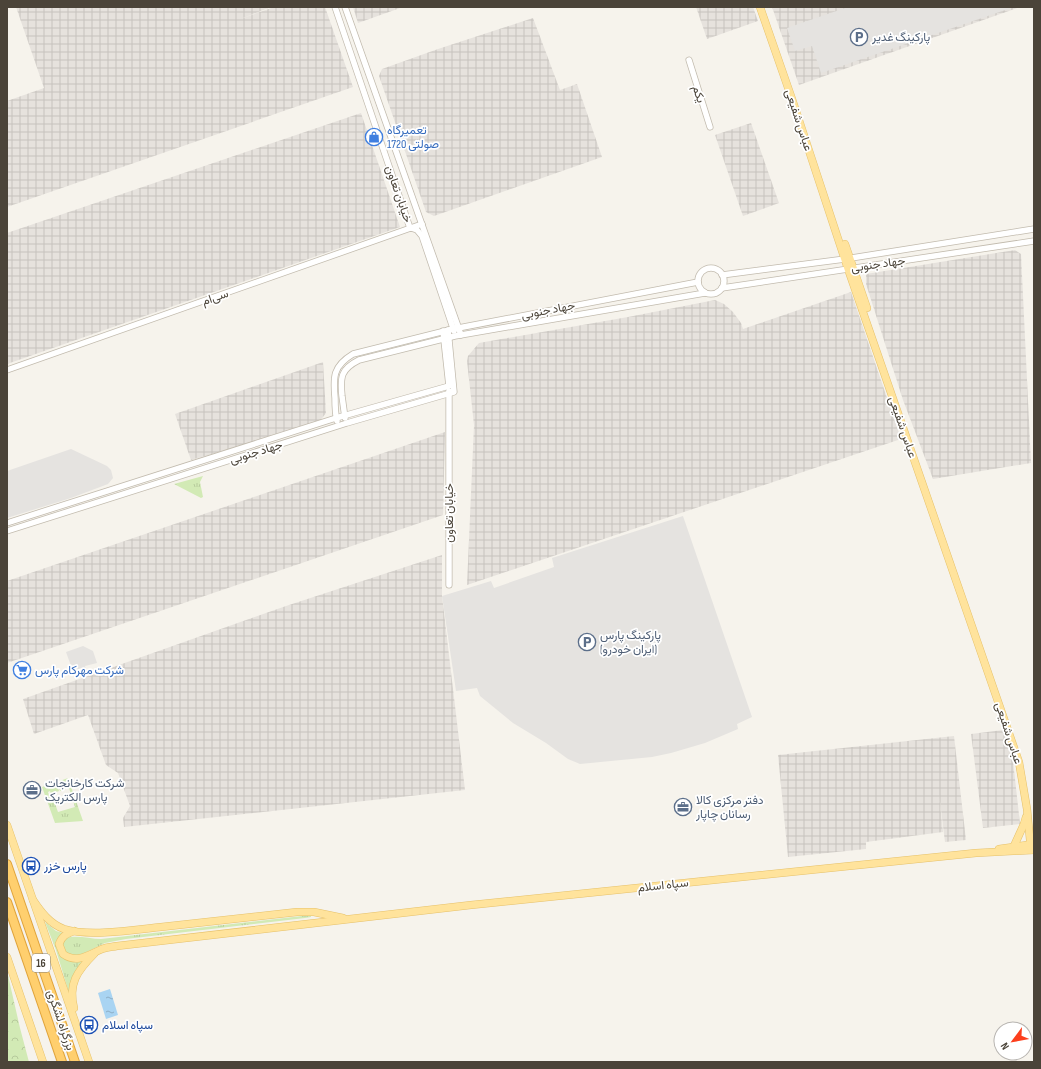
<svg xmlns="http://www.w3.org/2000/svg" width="1041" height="1069" font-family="'Sofia Sans Condensed',Vazirmatn,sans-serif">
  <defs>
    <pattern id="industrial-grid" width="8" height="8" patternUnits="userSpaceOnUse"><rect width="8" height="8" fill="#e6e2dd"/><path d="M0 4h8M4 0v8" fill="none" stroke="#c7c3be"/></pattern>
    <pattern id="grass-tufts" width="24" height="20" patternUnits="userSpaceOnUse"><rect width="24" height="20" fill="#d2eab5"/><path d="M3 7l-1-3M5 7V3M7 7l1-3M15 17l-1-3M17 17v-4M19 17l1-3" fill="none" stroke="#b6ca9c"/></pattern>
    <pattern id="forest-crowns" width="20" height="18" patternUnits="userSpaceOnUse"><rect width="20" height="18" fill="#d2eab5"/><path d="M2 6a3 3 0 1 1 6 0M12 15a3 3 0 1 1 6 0" fill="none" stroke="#b6ca9c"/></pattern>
    <pattern id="water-ripples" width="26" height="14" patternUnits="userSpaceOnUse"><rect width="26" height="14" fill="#a9d4f2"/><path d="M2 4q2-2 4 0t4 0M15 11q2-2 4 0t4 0" fill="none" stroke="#8caec5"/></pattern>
  </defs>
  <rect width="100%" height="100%" fill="#f6f3ec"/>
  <!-- industrial -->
  <g fill="url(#industrial-grid)">
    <polygon points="16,7 271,7 243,18 274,7 325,7 353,87 7,207 7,101 44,88"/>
    <polygon points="353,7 403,7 358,23"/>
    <polygon points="696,7 753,7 758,21 707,39"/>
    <polygon points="772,7 1020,7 799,85"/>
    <polygon points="533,18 560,90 577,84 602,157 434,216 426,212 379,76 382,69 438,49"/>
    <polygon points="361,113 400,227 7,364 7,233"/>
    <polygon points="751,123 779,203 743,216 715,135"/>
    <polygon points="1015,250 1021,254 1031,463 933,479 903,400 866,284 866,274"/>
    <polygon points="851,292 901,439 467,585 474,425 467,361 468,356 479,343 628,317 715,300 724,304 733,312 741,323 743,329"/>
    <polygon points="323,362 326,413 320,421 243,445 191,460 175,414"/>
    <polygon points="445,432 443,515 7,663 7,581"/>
    <polygon points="442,555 442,596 465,790 124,827 123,818 130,806 118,773 106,765 88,715 34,734 23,699 286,606"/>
    <polygon points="1003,730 1013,761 1020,824 983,828 971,734"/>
    <polygon points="954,736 966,840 945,842 939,794 943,832 866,842 866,849 788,857 778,755"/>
  </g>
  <!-- grass -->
  <g fill="url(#grass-tufts)">
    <polygon points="203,476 200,482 203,497 201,498 174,484"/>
    <polygon points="68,778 83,821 55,823 42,787 56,782 59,791 51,794 50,791 48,792 50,798 53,798 58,812 75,807 69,788 60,791 57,782"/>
    <path d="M311 915V917L305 918 126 939 105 943 76 957 65 953 62 944 63 939C75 934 89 939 101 939Z"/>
    <path d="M45 922 56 931 63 933 60 935 63 957C72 964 77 963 87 959L69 993 56 950Z"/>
  </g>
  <!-- forest -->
  <polygon fill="url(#forest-crowns)" points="7,971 20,1028 29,1062 7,1062"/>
  <!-- parking -->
  <g fill="#e5e3e0">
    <polygon points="848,7 1014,7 821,73 812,46 795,51 787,28"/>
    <polygon points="71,449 107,466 111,470 113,478 108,484 71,498 7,518 7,471"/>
    <polygon points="683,516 752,717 737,724 738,729 705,743 671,753 652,757 580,764 568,759 546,743 513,723 480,696 477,688 456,691 442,596 491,581 494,588 554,567 552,558"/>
    <polygon points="83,646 93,651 97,663 85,666 86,669 82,670 81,668 76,670 75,665 71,666 66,652"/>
  </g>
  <!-- water -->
  <polygon fill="url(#water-ripples)" points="110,989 118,1015 106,1019 98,993"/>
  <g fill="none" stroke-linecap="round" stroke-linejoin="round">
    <defs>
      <g id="minor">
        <polyline points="335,7 410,228"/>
        <polyline points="345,7 461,335"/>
        <polyline points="689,60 710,127"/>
        <polyline points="411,228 417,230 422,236 454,331"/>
        <circle cx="711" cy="281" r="13"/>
        <polyline points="722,275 845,259 1034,229"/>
        <polyline points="722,288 1034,241"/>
        <polyline points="7,370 422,224"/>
        <path d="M345 418C344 411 343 403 342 396 340 377 341 369 359 360L455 336 705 293"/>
        <path d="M337 421C335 413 335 405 335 398 333 377 333 366 353 354L453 329 698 282"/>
        <polyline points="7,523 336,418 449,386 443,331"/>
        <polyline points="7,531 347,423 454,392 448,330"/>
        <polyline points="449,585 449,391"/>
      </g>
      <g id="major">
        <polyline points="760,7 792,99 848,269 1019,762 1027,809 1031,850"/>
        <polyline points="845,244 867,308"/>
        <polyline points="7,825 89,1062"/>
        <polyline points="1014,846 1024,824 1026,817"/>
        <polyline points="999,849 1034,844"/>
        <path d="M33 900C41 912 50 924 64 929 90 937 133 930 161 927 206 922 251 917 297 912H314L343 918"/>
        <path d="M74 931C66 934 62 936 59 944L63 954C77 964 88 955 102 949 107 947 112 947 117 946L471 905 976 853 1034 850"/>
        <polyline points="7,957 43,1062"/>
        <path d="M74 1008C68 984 77 971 94 954"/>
      </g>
      <g id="highway">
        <polyline points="7,864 75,1062"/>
        <polyline points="7,902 62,1062"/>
      </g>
    </defs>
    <!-- minor casing -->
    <use href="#minor" stroke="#c2bbae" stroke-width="7"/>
    <!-- major casing -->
    <use href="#major" stroke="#e6c16a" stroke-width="8"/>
    <!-- highway casing -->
    <use href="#highway" stroke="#e0a43c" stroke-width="10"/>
    <!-- minor -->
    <use href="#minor" stroke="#fff" stroke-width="5.5"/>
    <!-- major -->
    <use href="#major" stroke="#ffe39c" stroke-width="7"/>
    <!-- highway -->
    <use href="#highway" stroke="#ffcf6e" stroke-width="8"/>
  </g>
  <!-- icons -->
  <defs>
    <symbol id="parking-ring" viewBox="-11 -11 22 22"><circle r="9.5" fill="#fff" stroke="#5c6f8a" stroke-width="1.5"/><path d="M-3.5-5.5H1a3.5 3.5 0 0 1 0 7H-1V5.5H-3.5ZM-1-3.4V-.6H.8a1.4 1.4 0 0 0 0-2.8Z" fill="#5c6f8a"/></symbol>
    <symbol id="shop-ring" viewBox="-11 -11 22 22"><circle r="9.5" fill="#fff" stroke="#3f7fe0" stroke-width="1.5"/><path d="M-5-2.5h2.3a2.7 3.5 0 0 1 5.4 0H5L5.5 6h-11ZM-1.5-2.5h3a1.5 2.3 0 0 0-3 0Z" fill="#3f7fe0"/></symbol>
    <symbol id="supermarket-ring" viewBox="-11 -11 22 22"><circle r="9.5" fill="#fff" stroke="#3f7fe0" stroke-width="1.5"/><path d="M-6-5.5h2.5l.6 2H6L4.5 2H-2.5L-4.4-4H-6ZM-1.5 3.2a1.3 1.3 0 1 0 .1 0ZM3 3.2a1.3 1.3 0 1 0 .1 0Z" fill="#3f7fe0"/></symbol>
    <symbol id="office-ring" viewBox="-11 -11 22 22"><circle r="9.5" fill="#fff" stroke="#5c6f8a" stroke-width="1.5"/><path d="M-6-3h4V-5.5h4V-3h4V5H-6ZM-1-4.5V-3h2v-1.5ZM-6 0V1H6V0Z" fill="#5c6f8a"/></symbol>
    <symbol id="bus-ring" viewBox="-11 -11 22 22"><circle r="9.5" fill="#fff" stroke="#1a4fb4" stroke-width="1.5"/><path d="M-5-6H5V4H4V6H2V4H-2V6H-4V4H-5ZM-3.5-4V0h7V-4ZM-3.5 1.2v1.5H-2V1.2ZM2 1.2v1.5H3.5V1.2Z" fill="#1a4fb4"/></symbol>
  </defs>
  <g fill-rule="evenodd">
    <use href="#parking-ring" x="849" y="27" width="20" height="20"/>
    <use href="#shop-ring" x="364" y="127" width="20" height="20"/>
    <use href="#parking-ring" x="577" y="632" width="20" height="20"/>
    <use href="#supermarket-ring" x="12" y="660" width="20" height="20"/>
    <use href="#office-ring" x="22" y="780" width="20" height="20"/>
    <use href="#office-ring" x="673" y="797" width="20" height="20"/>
    <use href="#bus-ring" x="21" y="856" width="20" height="20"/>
    <use href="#bus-ring" x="79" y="1015" width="20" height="20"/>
  </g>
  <g text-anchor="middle" stroke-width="3.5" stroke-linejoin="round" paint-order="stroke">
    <!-- shield labels -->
    <rect fill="#fff" stroke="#817c74" stroke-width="1" x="32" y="954" width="18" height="18" rx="3"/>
    <g font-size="11" font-weight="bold" fill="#4b4439">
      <text x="41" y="967">16</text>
    </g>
    <!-- service labels -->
    <g font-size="12" fill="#4e5e75" stroke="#fff" text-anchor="start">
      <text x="872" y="41">پارکینگ غدیر</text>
      <text x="600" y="639">پارکینگ پارس<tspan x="600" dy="14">(ایران خودرو)</tspan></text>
      <text x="45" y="787">شرکت کارخانجات<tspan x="45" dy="14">پارس الکتریک</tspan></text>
      <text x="696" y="804">دفتر مرکزی کالا<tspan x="696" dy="14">رسانان چاپار</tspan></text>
    </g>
    <!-- street labels -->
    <g font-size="12" fill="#4b4439" stroke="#fff">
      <text transform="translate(699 94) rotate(72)" y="4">یکم</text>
      <text transform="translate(799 120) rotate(72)" y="4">عباس شفیعی</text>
      <text transform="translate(399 194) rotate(71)" y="4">خیابان تعاون</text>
      <text transform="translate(878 264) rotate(-8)" y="4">جهاد جنوبی</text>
      <text transform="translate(215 297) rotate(-19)" y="4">سی‌ام</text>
      <text transform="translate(548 310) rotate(-11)" y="4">جهاد جنوبی</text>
      <text transform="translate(903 427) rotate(71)" y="4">عباس شفیعی</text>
      <text transform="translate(256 452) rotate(-17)" y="4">جهاد جنوبی</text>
      <text transform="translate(449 513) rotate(-90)" y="4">خیابان تعاون</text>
      <text transform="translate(1009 733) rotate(72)" y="4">عباس شفیعی</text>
      <text transform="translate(663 885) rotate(-6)" y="4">سپاه اسلام</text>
      <text transform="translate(61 1020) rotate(71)" y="4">بزرگراه لشگری</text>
    </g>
    <!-- shop labels -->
    <g font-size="12" fill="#366cbe" stroke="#fff" text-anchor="start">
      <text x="387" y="134">تعمیرگاه<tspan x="387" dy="14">1720 صولتی</tspan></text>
      <text x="35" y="674">شرکت مهرکام پارس</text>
    </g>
    <!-- transit labels -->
    <g font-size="12" fill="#164399" stroke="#fff" text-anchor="start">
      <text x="44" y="870">پارس خزر</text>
      <text x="102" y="1029">سپاه اسلام</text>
    </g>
  </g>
  <!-- border -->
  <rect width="1041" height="1069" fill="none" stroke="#4b4439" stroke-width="16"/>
  <!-- north arrow -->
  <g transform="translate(1013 1041) rotate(238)"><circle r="19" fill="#ffffff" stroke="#b7b4b0"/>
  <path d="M0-3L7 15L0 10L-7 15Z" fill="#fc3f1d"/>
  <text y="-6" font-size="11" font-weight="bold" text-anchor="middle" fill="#4b4439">N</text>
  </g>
</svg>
